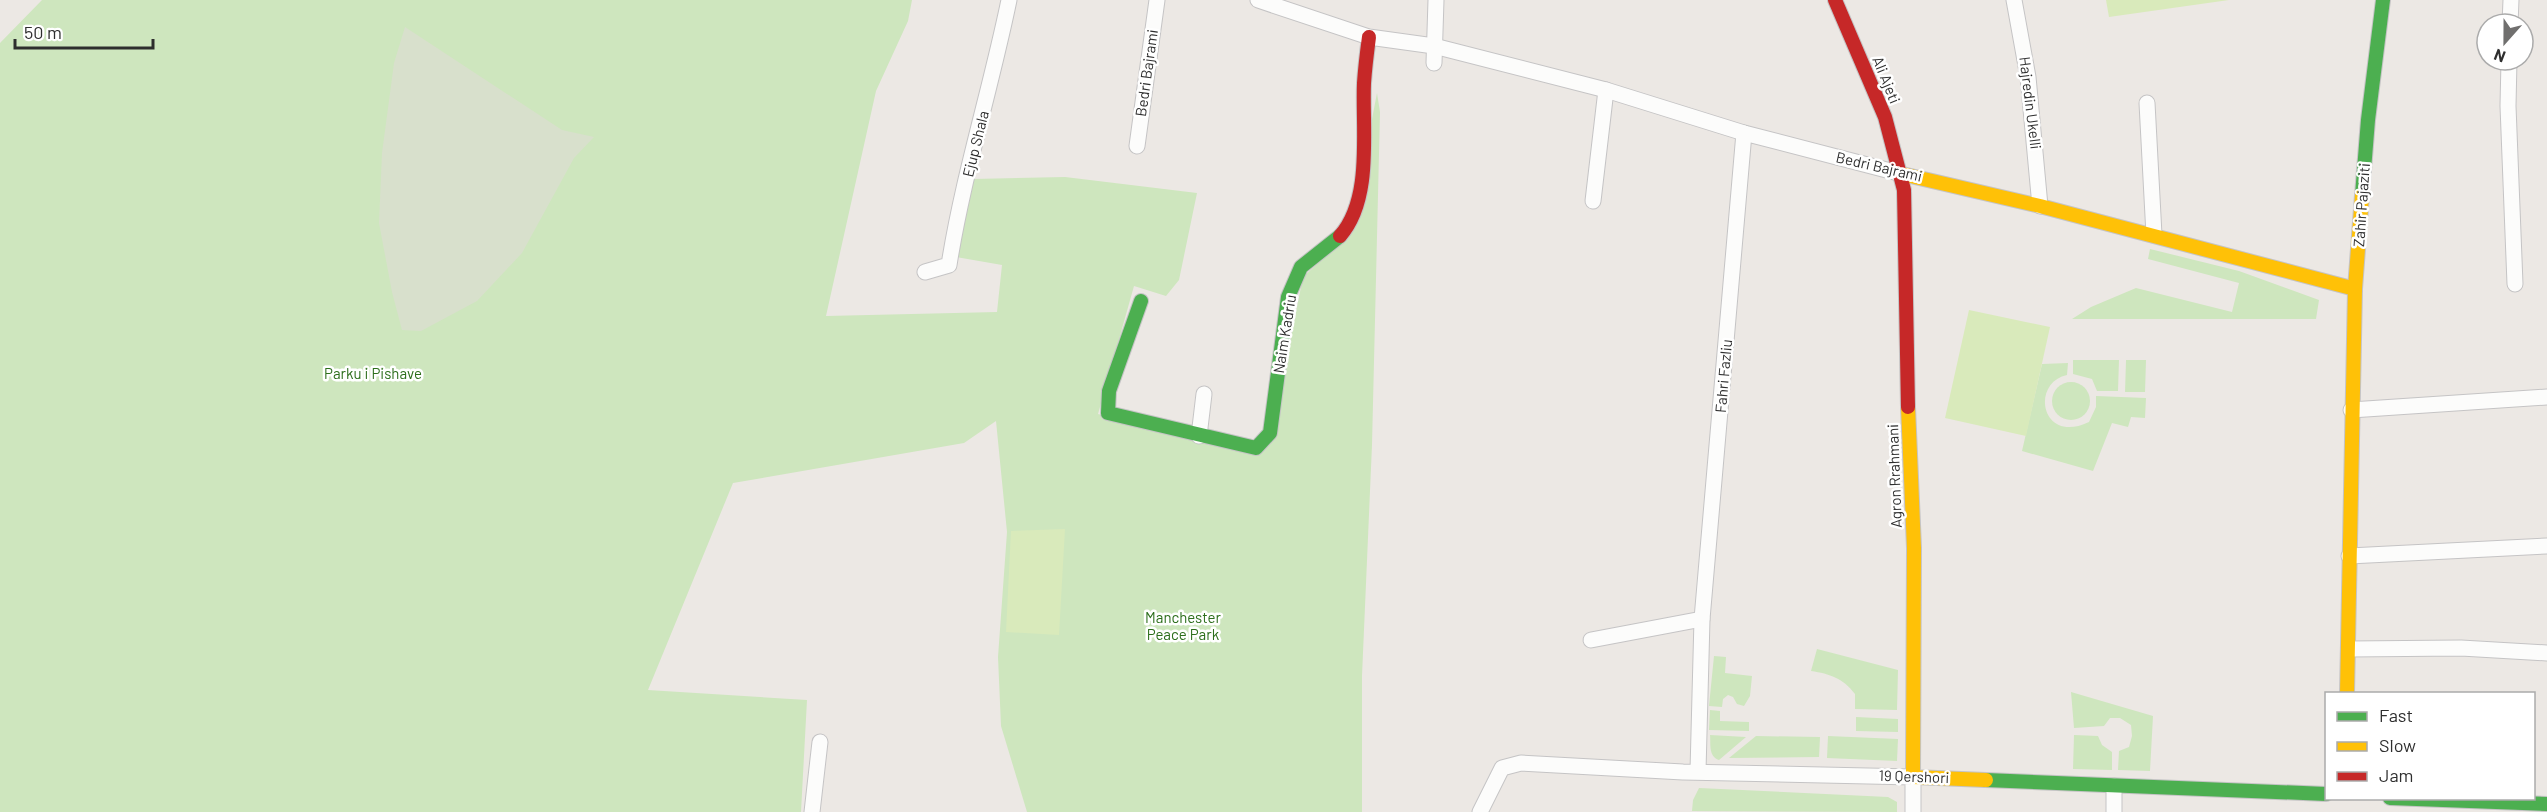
<svg xmlns="http://www.w3.org/2000/svg" width="2547" height="812" font-family="Barlow,sans-serif">
  <rect width="100%" height="100%" fill="#ece8e4"/>
  <!-- green -->
  <g fill="#cee6be">
    <polygon points="42,0 912,0 908,21 876,91 826,316 997,312 1002,265 956,257 973,179 1065,177 1197,193 1179,280 1166,296 1134,286 1098,414 1256,453 1290,342 1303,277 1350,234 1377,93 1380,112 1372,445 1362,676 1362,812 1027,812 1001,726 998,657 1007,532 996,421 964,443 733,483 648,690 807,700 801,812 0,812 0,43"/>
    <polygon points="2150,249 2239,271 2319,300 2316,319 2072,319 2091,307 2136,288 2232,312 2239,283 2148,259"/>
    <polygon points="2073,360 2119,360 2118,391 2097,391 2092,379 2073,374"/>
    <polygon points="2126,360 2146,360 2145,392 2125,392"/>
    <path d="M2068 363 2067 375C2030 383 2041 445 2089 422L2096 407V396L2146 398 2145 418 2131 417 2128 427 2112 423 2093 471 2022 451 2042 364Z"/>
    <circle cx="2071" cy="401" r="19"/>
    <path d="M1817 649 1898 670 1897 710 1855 709V694C1843 678 1830 674 1811 671Z"/>
    <polygon points="1714,656 1726,657 1725,673 1752,676 1750,696 1744,706 1737,704 1733,697 1728,695 1723,699 1722,707 1709,706"/>
    <polygon points="2071,692 2153,716 2150,771 2118,770 2119,751 2129,747 2132,736 2131,725 2120,718 2110,718 2104,726 2074,728"/>
    <polygon points="1710,710 1720,711 1720,721 1749,722 1749,731 1709,730"/>
    <polygon points="1856,717 1898,719 1898,732 1856,731"/>
    <path d="M1710 735 1746 737 1719 760C1708 756 1711 744 1710 735Z"/>
    <polygon points="2074,735 2098,736 2102,745 2112,752 2112,770 2073,769"/>
    <polygon points="1756,736 1820,737 1819,757 1729,758"/>
    <polygon points="1828,736 1898,739 1897,761 1827,758"/>
    <polygon points="1699,788 1888,797 1897,802 1897,812 1692,811 1693,800"/>
  </g>
  <!-- cemetery -->
  <polygon fill="#d8e0cc" points="405,27 562,130 594,137 574,158 522,253 477,301 421,331 402,330 392,292 379,223 382,153 394,63"/>
  <!-- pitch -->
  <g fill="#d9eabb">
    <polygon points="2106,0 2229,0 2109,17"/>
    <polygon points="1969,310 2050,327 2026,436 1945,418"/>
    <polygon points="1065,529 1059,635 1006,632 1011,531"/>
  </g>
  <g fill="none" stroke-linecap="round" stroke-linejoin="round">
    <defs>
      <g id="street">
        <polyline points="1258,0 1369,37 1434,46 1606,90 1744,133 1902,174"/>
        <polyline points="2014,0 2028,77 2040,206"/>
        <polyline points="2510,24 2511,0"/>
        <polyline points="2509,60 2508,106 2515,284"/>
        <polyline points="1434,63 1436,0"/>
        <polyline points="2147,103 2154,235"/>
        <polyline points="1137,146 1157,0"/>
        <polyline points="1593,201 1606,90"/>
        <path d="M925 272 949 265C963 176 991 88 1009 0"/>
        <polyline points="2351,410 2547,397"/>
        <polyline points="1199,436 1204,394"/>
        <polyline points="2349,556 2547,546"/>
        <polyline points="1591,640 1702,619"/>
        <polyline points="2349,649 2461,648 2547,653"/>
        <polyline points="1698,771 1702,619 1744,133"/>
        <polyline points="2114,786 2114,812"/>
        <polyline points="812,812 820,742"/>
        <polyline points="1480,812 1502,768 1521,763 1683,772 1913,777 1913,812"/>
      </g>
      <g id="fast">
        <polyline points="2362,195 2368,120 2383,0"/>
        <polyline points="1141,301 1109,391 1108,413 1256,448 1270,433 1288,297 1301,267 1340,236"/>
        <polyline points="1986,780 2326,794"/>
        <polyline points="2390,798 2547,804"/>
      </g>
      <g id="slow">
        <polyline points="1902,174 2040,206 2355,289"/>
        <polyline points="1908,407 1914,548 1913,777 1986,780"/>
        <polyline points="2347,694 2355,289 2362,195"/>
      </g>
      <g id="jam">
        <polyline points="1835,0 1885,117 1904,190 1908,407"/>
        <path d="M1340 236C1373 199 1362 129 1364 83 1365 68 1367 52 1369 37"/>
      </g>
    </defs>
    <!-- street casing -->
    <use href="#street" stroke="#c5c4c5" stroke-width="17"/>
    <!-- fast casing -->
    <use href="#fast" stroke="#c5c4c5" stroke-width="16"/>
    <!-- slow casing -->
    <use href="#slow" stroke="#c5c4c5" stroke-width="16"/>
    <!-- jam casing -->
    <use href="#jam" stroke="#c5c4c5" stroke-width="16"/>
    <!-- street -->
    <use href="#street" stroke="#fcfcfb" stroke-width="15"/>
    <!-- fast -->
    <use href="#fast" stroke="#4caf50" stroke-width="14"/>
    <!-- slow -->
    <use href="#slow" stroke="#ffc107" stroke-width="14"/>
    <!-- jam -->
    <use href="#jam" stroke="#c62828" stroke-width="14"/>
  </g>
  <g text-anchor="middle" stroke-width="5" stroke-linejoin="round" paint-order="stroke">
    <!-- street labels -->
    <g font-size="15" fill="#2e2e2e" stroke="#fff">
      <text transform="translate(1147 73) rotate(-82)" y="5">Bedri Bajrami</text>
      <text transform="translate(1886 80) rotate(68)" y="5">Ali Ajeti</text>
      <text transform="translate(2030 103) rotate(83)" y="5">Hajredin Ukelli</text>
      <text transform="translate(976 144) rotate(-76)" y="5">Ejup Shala</text>
      <text transform="translate(1879 167) rotate(13)" y="5">Bedri Bajrami</text>
      <text transform="translate(2362 205) rotate(-86)" y="5">Zahir Pajaziti</text>
      <text transform="translate(1285 334) rotate(-81)" y="5">Naim Kadriu</text>
      <text transform="translate(1724 376) rotate(-85)" y="5">Fahri Fazliu</text>
      <text transform="translate(1895 476) rotate(-92)" y="5">Agron Rrahmani</text>
      <text transform="translate(1914 777) rotate(2)" y="5">19 Qershori</text>
    </g>
    <!-- park labels -->
    <g font-size="15" fill="#2c6e1b" stroke="#fff">
      <text x="373" y="379">Parku i Pishave</text>
      <text x="1183" y="623">Manchester<tspan x="1183" dy="17">Peace Park</tspan></text>
    </g>
  </g>
  <!-- legend -->
  <rect x="2325" y="692" width="210" height="108" fill="#ffffff" stroke="#ababab" stroke-width="1.5"/>
  <rect x="2337" y="712" width="30" height="9" fill="#4caf50" stroke="#ababab" stroke-width="1.5"/>
  <text x="2379" y="722" font-size="18" fill="#2e2e2e">Fast</text>
  <rect x="2337" y="742" width="30" height="9" fill="#ffc107" stroke="#ababab" stroke-width="1.5"/>
  <text x="2379" y="752" font-size="18" fill="#2e2e2e">Slow</text>
  <rect x="2337" y="772" width="30" height="9" fill="#c62828" stroke="#ababab" stroke-width="1.5"/>
  <text x="2379" y="782" font-size="18" fill="#2e2e2e">Jam</text>
  <!-- north arrow -->
  <g transform="translate(2505 42) rotate(201)"><circle r="28" fill="#ffffff" stroke="#ababab" stroke-width="1.5"/>
  <path d="M0-4.5L10 22L0 15L-10 22Z" fill="#706f6e"/>
  <text y="-9" font-size="16" font-weight="bold" text-anchor="middle" fill="#2e2e2e">N</text>
  </g>
  <!-- scale -->
  <path d="M15 39v9h138v-9" fill="none" stroke="#2e2e2e" stroke-width="3"/>
  <text x="24" y="39" font-size="18" fill="#2e2e2e" stroke="#ffffff" stroke-width="4.5" paint-order="stroke">50 m</text>
</svg>
